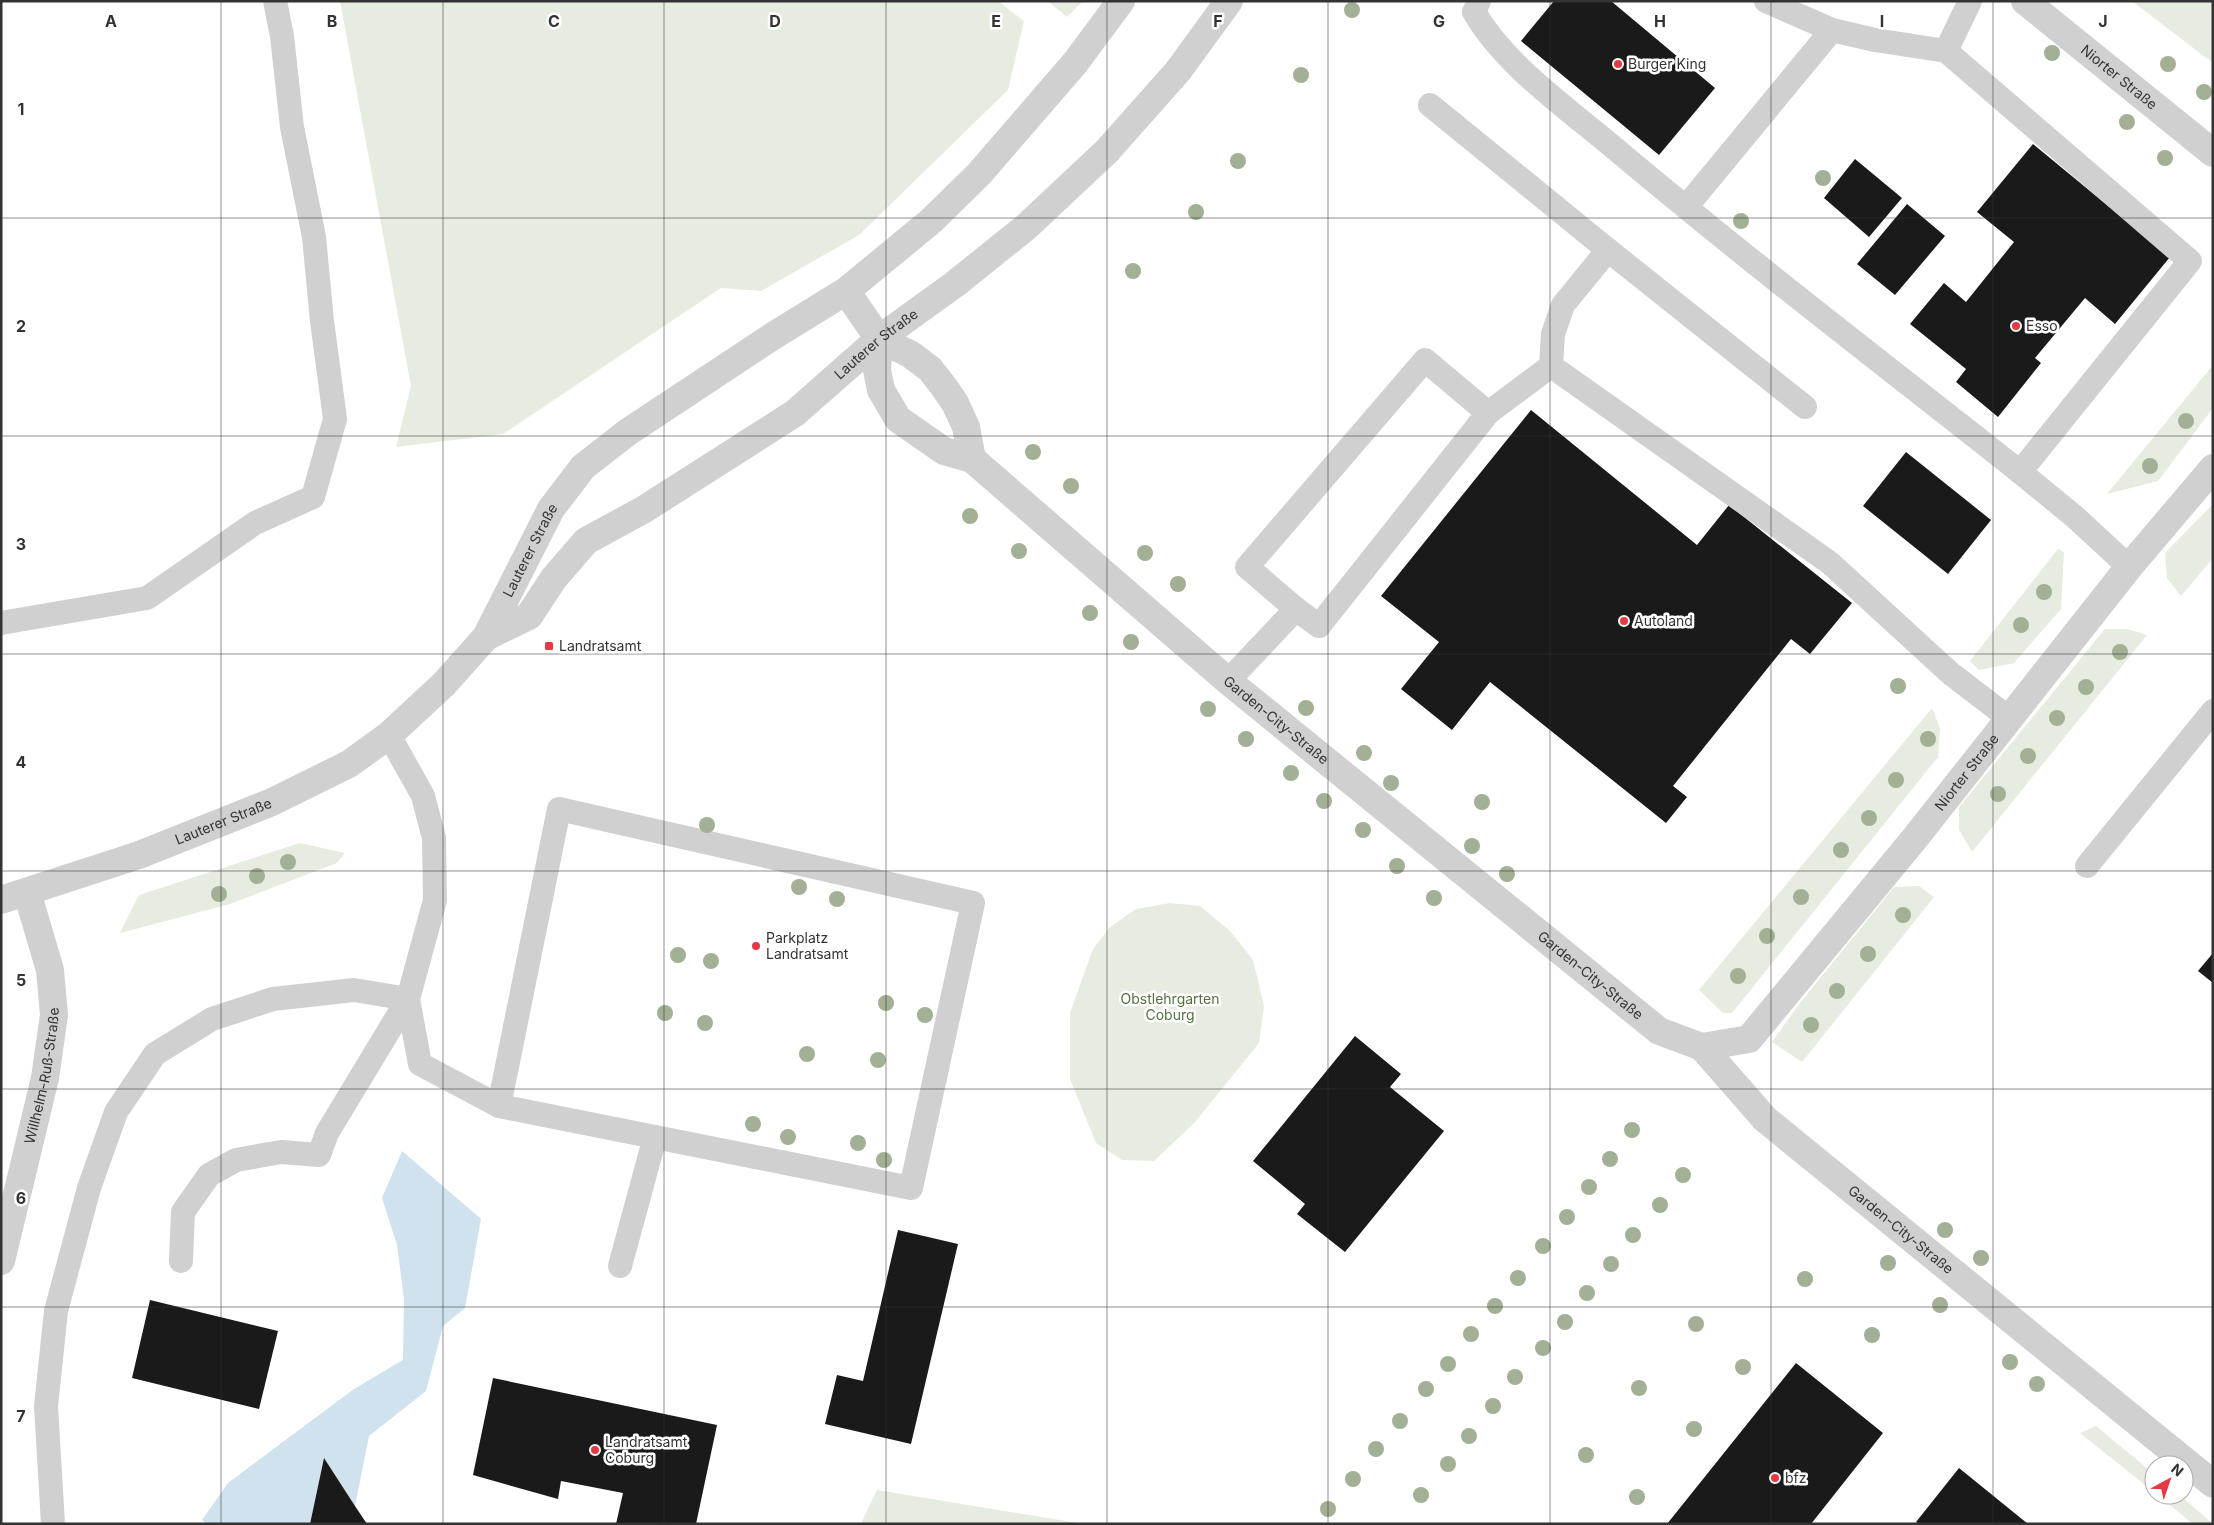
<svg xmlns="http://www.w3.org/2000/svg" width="2214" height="1525" font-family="Inter,sans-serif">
  <rect width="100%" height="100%" fill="#fff"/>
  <!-- green -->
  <g fill="#e6ecdf">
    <polygon points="340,1 998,1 1024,21 1008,90 859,235 761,291 721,288 503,434 396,447 411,386"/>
    <polygon points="1048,1 1083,1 1067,17"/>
    <polygon points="2132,1 2213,1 2213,63"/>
    <polygon points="2213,365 2213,408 2158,481 2107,494"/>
    <polygon points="2213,504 2213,558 2181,596 2167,578 2165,553"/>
    <polygon points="2058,549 2064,552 2061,609 2014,663 1979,670 1970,661"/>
    <polygon points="2105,629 2127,629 2147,635 1972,852 1959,830 1959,807"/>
    <polygon points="1932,708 1940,728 1938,757 1732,1013 1723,1013 1699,990"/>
    <polygon points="300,843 345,853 337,863 230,904 120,933 139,895"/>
    <polygon points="1919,886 1934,897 1802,1062 1772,1042 1800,1003 1894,887"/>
    <polygon points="1170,903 1200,906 1230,931 1253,960 1264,1006 1259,1043 1195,1122 1154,1161 1122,1160 1096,1143 1070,1079 1070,1013 1093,949 1110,927 1136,909"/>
    <polygon points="2096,1426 2154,1474 2154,1492 2080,1433"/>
    <polygon points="877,1490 1084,1524 861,1524"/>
    <polygon points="2158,1495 2180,1495 2213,1524 2193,1524"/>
  </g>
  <!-- water -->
  <polygon fill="#cfe2ee" points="402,1151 481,1219 465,1308 443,1326 426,1391 369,1436 355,1506 324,1458 310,1524 207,1524 202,1520 228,1483 354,1389 403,1360 404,1299 397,1245 382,1198"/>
  <!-- building -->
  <g fill="#1a1a1a">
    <polygon points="1554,1 1611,1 1715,88 1659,155 1521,41"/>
    <polygon points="2033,144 2170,257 2115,324 2085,298 2035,358 2041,363 1998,417 1956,382 1966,369 1910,324 1944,283 1966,302 2014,242 1977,212"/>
    <polygon points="1855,159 1902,198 1869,237 1824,198"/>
    <polygon points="1907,204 1945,236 1895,295 1857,264"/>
    <polygon points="1531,410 1697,545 1729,505 1852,603 1810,654 1791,639 1673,786 1687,797 1666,823 1490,682 1452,730 1401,689 1439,642 1381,596"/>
    <polygon points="1906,452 1991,520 1948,574 1863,506"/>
    <polygon points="2213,953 2213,983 2198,971"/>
    <polygon points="1355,1036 1401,1074 1390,1087 1444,1131 1345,1252 1297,1214 1305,1204 1253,1161"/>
    <polygon points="898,1230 958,1244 911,1444 825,1424 837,1375 863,1381"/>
    <polygon points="150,1300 278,1331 259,1409 132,1378"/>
    <polygon points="1796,1363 1883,1433 1811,1524 1667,1524"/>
    <polygon points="493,1378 717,1425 696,1524 616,1524 623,1493 561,1481 558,1499 473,1475"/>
    <polygon points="324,1458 355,1506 367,1524 310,1524"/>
    <polygon points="1959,1468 2028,1524 1919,1524 1916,1522"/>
  </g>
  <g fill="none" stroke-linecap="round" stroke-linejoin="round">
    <!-- service -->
    <g stroke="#d0d0d0" stroke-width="24">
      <path d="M1479 1 1474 12C1506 67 1571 111 1619 152 1750 262 1886 366 2020 472"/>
      <polyline points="1766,1 1832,30 1875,40 1946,51 2190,261 2020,472 2075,517 2129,567"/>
      <polyline points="1946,51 1970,1"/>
      <polyline points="1430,105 1608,250 1563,305 1553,334 1551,366"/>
      <polyline points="1686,207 1832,30"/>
      <polyline points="1608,250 1805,407"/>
      <polygon points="1425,360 1488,413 1319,626 1296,609 1247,567"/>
      <polyline points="1488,413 1551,366 1830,563 1950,673 2010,719"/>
      <polyline points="1,623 147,598 255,523 313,497 335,419 322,321 314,237 292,127 282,36 275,1"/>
      <polyline points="1228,681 1296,609"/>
      <polyline points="389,735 423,796 434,838 435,900 408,999 420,1064 499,1106 911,1188 973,903 559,809 499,1106"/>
      <polyline points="2087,866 2213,711"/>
      <polyline points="620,1266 655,1137"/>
      <polyline points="53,1524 46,1406 56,1311 89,1188 116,1112 155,1054 212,1019 273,999 354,990 408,999 327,1133 319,1155 281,1152 236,1160 209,1175 183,1212 181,1261"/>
    </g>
    <!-- minor -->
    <g stroke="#d0d0d0" stroke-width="28">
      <path id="s1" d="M2025 1 2213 153"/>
      <polyline points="846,291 879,339 910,354 930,369 944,387 955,403 966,427 972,459"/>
      <path id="s2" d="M879 339 877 370 881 390 898 419 944 451 972 459 1228 681 1659 1031 1702 1047 1765 1119 2213 1484"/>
      <path id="s3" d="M1702 1047 1749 1039 1915 838 2129 567 2213 468"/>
      <path id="s4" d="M1 1261 45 1078 54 1015 50 970 27 892"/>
    </g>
    <!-- tertiary -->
    <g stroke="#d0d0d0" stroke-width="28">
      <path id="s5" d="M486 637 529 616 554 578 586 541 643 510 795 413 879 339 955 284 1026 227 1107 151 1178 71 1229 1"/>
      <path id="s6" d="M1 900 139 855 272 802 349 764 389 735 444 684 486 637 551 509 583 467 628 432 773 336 846 291 931 221 979 174 1075 63 1121 1"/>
    </g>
  </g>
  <!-- trees -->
  <g fill="#a2b095">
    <circle cx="1352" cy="10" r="8"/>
    <circle cx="2052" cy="53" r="8"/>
    <circle cx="2168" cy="64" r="8"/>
    <circle cx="1301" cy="75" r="8"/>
    <circle cx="2204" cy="92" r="8"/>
    <circle cx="2127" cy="122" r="8"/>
    <circle cx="2165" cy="158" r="8"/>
    <circle cx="1238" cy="161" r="8"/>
    <circle cx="1823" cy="178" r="8"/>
    <circle cx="1196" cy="212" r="8"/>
    <circle cx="1741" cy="221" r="8"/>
    <circle cx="1133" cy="271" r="8"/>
    <circle cx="2186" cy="421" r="8"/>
    <circle cx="1033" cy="452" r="8"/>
    <circle cx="2150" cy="466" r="8"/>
    <circle cx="1071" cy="486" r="8"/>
    <circle cx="970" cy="516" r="8"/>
    <circle cx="1019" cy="551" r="8"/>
    <circle cx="1145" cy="553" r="8"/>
    <circle cx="1178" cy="584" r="8"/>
    <circle cx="2044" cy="592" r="8"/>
    <circle cx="1090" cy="613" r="8"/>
    <circle cx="2021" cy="625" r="8"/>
    <circle cx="1131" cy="642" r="8"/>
    <circle cx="2120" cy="652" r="8"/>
    <circle cx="1898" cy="686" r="8"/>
    <circle cx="2086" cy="687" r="8"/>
    <circle cx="1306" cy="708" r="8"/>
    <circle cx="1208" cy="709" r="8"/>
    <circle cx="2057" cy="718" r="8"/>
    <circle cx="1246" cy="739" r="8"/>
    <circle cx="1928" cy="739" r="8"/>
    <circle cx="1364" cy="753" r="8"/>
    <circle cx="2028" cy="756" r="8"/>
    <circle cx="1291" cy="773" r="8"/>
    <circle cx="1896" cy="780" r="8"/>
    <circle cx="1391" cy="783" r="8"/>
    <circle cx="1998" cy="794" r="8"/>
    <circle cx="1324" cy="801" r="8"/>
    <circle cx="1482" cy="802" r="8"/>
    <circle cx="1869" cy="818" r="8"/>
    <circle cx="707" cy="825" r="8"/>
    <circle cx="1363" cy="830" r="8"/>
    <circle cx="1472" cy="846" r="8"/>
    <circle cx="1841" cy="850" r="8"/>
    <circle cx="288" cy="862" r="8"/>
    <circle cx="1397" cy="866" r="8"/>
    <circle cx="1507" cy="874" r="8"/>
    <circle cx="257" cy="876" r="8"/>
    <circle cx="799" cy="887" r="8"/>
    <circle cx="219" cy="894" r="8"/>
    <circle cx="1801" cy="897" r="8"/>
    <circle cx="1434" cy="898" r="8"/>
    <circle cx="837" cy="899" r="8"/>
    <circle cx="1903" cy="915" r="8"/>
    <circle cx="1767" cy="936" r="8"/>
    <circle cx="1868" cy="954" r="8"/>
    <circle cx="678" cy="955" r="8"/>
    <circle cx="711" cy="961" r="8"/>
    <circle cx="1738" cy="976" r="8"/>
    <circle cx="1837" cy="991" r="8"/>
    <circle cx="886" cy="1003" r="8"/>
    <circle cx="665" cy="1013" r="8"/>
    <circle cx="925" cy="1015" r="8"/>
    <circle cx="705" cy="1023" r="8"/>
    <circle cx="1811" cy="1025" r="8"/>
    <circle cx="807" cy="1054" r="8"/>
    <circle cx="878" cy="1060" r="8"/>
    <circle cx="753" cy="1124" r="8"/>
    <circle cx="1632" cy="1130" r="8"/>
    <circle cx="788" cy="1137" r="8"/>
    <circle cx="858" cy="1143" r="8"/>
    <circle cx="1610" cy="1159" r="8"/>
    <circle cx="884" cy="1160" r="8"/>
    <circle cx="1683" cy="1175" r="8"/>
    <circle cx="1589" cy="1187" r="8"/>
    <circle cx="1660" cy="1205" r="8"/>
    <circle cx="1567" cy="1217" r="8"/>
    <circle cx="1945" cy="1230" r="8"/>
    <circle cx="1633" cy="1235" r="8"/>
    <circle cx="1543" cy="1246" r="8"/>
    <circle cx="1981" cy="1258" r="8"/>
    <circle cx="1888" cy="1263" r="8"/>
    <circle cx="1611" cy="1264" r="8"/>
    <circle cx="1518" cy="1278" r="8"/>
    <circle cx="1805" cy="1279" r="8"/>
    <circle cx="1587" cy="1293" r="8"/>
    <circle cx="1940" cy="1305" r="8"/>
    <circle cx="1495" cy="1306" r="8"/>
    <circle cx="1565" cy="1322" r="8"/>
    <circle cx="1696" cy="1324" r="8"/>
    <circle cx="1471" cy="1334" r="8"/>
    <circle cx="1872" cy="1335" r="8"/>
    <circle cx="1543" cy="1348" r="8"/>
    <circle cx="2010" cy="1362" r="8"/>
    <circle cx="1448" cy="1364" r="8"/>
    <circle cx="1743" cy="1367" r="8"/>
    <circle cx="1515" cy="1377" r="8"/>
    <circle cx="2037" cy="1384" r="8"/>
    <circle cx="1639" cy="1388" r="8"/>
    <circle cx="1426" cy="1389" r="8"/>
    <circle cx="1493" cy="1406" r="8"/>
    <circle cx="1400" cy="1421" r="8"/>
    <circle cx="1694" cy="1429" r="8"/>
    <circle cx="1469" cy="1436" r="8"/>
    <circle cx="1376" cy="1449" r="8"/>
    <circle cx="1586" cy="1455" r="8"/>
    <circle cx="1448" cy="1464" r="8"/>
    <circle cx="1353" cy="1479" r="8"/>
    <circle cx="1421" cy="1495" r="8"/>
    <circle cx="1637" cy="1497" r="8"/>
    <circle cx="1328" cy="1509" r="8"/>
  </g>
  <!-- grid -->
  <path fill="none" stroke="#333" stroke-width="1" stroke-opacity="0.55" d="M221 1V1524M443 1V1524M664 1V1524M886 1V1524M1107 1V1524M1328 1V1524M1550 1V1524M1771 1V1524M1993 1V1524M1 218H2213M1 436H2213M1 654H2213M1 871H2213M1 1089H2213M1 1307H2213"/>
  <!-- markers -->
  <g fill="#e63946" stroke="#fff" stroke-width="2">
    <circle cx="1618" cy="64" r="5"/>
    <circle cx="2016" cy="326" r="5"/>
    <circle cx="1624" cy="621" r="5"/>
    <rect x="544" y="641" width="10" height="10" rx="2.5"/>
    <circle cx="756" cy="946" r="5"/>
    <circle cx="595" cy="1450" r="5"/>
    <circle cx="1775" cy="1478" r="5"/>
  </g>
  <g text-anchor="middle" stroke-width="5" stroke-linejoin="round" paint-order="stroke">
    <!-- poi labels -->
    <g font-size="14" fill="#333" stroke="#fff" text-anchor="start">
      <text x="1628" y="69">Burger King</text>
      <text x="2026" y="331">Esso</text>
      <text x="1634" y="626">Autoland</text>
      <text x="559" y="651">Landratsamt</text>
      <text x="766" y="943">Parkplatz<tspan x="766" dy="16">Landratsamt</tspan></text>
      <text x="605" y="1447">Landratsamt<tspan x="605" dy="16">Coburg</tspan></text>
      <text x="1785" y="1483">bfz</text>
    </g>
    <!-- street labels -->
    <g font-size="14" fill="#333" stroke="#fff">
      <text dy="5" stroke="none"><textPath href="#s1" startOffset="121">Niorter Straße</textPath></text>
      <text dy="5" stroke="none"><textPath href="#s5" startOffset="494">Lauterer Straße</textPath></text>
      <text dy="5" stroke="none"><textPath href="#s6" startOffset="659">Lauterer Straße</textPath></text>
      <text dy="5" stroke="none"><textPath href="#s2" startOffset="571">Garden-City-Straße</textPath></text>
      <text dy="5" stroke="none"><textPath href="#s3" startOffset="392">Niorter Straße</textPath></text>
      <text dy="5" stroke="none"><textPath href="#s6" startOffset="236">Lauterer Straße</textPath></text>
      <text dy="5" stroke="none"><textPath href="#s2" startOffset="976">Garden-City-Straße</textPath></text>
      <text dy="5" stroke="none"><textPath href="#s4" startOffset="190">Willhelm-Ruß-Straße</textPath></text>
      <text dy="5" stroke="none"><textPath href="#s2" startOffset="1381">Garden-City-Straße</textPath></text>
    </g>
    <!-- park labels -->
    <g font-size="14" fill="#56703f" stroke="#fff">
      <text x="1170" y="1004">Obstlehrgarten<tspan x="1170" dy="16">Coburg</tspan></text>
    </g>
  </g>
  <g font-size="16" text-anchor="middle" font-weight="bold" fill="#333" stroke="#fff" stroke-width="5" stroke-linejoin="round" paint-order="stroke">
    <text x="111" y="27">A</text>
    <text x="332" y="27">B</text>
    <text x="554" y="27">C</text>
    <text x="775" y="27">D</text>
    <text x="996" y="27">E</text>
    <text x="1218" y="27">F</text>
    <text x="1439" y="27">G</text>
    <text x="1660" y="27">H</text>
    <text x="1882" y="27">I</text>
    <text x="2103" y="27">J</text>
    <text x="21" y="115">1</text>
    <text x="21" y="332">2</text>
    <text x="21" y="550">3</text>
    <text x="21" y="768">4</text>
    <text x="21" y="986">5</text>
    <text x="21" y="1204">6</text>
    <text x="21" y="1422">7</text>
  </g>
  <!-- border -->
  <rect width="2214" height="1525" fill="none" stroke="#333333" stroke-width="5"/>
  <!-- north arrow -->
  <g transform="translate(2169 1480) rotate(40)"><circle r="24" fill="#ffffff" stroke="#adadad"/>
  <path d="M0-4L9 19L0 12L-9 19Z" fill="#e63946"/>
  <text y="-8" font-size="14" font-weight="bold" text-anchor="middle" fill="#333333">N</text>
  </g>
</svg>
